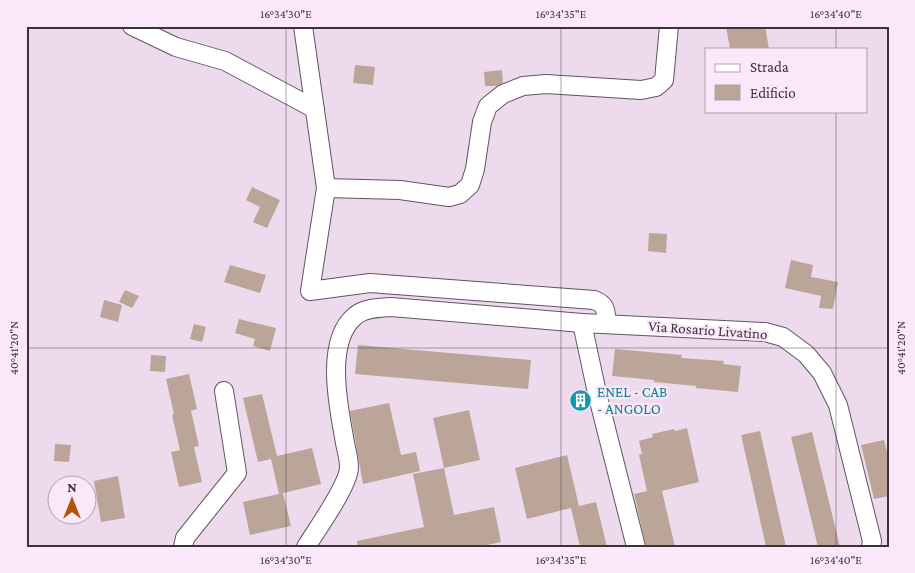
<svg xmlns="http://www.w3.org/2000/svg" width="915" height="573" font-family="'Crimson Pro',serif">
  <rect width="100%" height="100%" fill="#eddbed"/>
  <!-- building -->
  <g fill="#bba599">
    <polygon points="726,26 765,26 769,49 730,49"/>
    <polygon points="355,65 375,67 373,85 353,83"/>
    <polygon points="502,70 503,83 497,86 485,86 484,72"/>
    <polygon points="252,187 280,200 267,228 253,222 260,207 246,200"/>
    <polygon points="649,233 667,234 666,253 648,251"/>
    <polygon points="791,260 813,265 811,277 838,282 833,309 819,308 821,296 785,288"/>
    <polygon points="230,265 266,275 260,293 224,282"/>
    <polygon points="125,290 139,296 132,308 119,302"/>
    <polygon points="104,300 122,305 118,322 100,317"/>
    <polygon points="239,319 276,328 270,351 253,346 255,339 235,333"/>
    <polygon points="194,324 206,327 202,342 190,339"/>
    <polygon points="358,345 531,360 528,389 355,374"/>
    <polygon points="615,349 682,355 681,358 724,361 723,364 741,366 738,392 696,388 696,386 654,382 654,380 612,376"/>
    <polygon points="151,355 166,356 165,372 150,371"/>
    <polygon points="189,374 197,409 191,411 199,446 194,447 202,482 179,487 171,452 180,450 172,415 174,414 166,379"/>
    <polygon points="262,394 277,456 312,448 321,484 279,494 271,459 258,462 243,398"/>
    <polygon points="389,403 401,455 416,452 420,471 363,484 350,411"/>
    <polygon points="469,410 480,460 444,468 433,418"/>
    <polygon points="687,428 699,482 662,491 675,547 646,547 634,494 647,491 639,455 642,454 639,441 653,437 652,434 674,429 675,431"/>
    <polygon points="760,431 786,547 766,547 753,488 741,435"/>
    <polygon points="812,432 840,547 818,547 791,437"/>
    <polygon points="884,440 889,460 889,496 874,499 861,445"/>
    <polygon points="55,444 71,445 69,462 54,461"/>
    <polygon points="567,455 579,506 596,502 607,547 580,547 571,508 527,519 515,468"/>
    <polygon points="444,468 454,515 494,507 501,542 478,547 358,547 357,541 424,527 413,474"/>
    <polygon points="118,476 125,518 101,522 94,481"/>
    <polygon points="283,493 291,526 250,535 243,502"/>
  </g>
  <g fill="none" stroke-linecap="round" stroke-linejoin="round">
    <defs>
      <g id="minor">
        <polyline points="132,26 176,47 225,61 315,109"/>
        <path d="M303 26 326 188 310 291 370 283 594 300C607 305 605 310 607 323"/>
        <polyline points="326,188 400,190 449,197 460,194 470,185 475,169 482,122 488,106 503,94 523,86 546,84 641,90 656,87 664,80 669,26"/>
        <polyline points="582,323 597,393 636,547"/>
        <polyline points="183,547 185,538 237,473 224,391"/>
        <path d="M306 547C317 529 349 485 349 467 349 457 345 446 344 437 338 404 325 341 355 316 364 308 379 308 391 307L582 323 765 332 783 337 806 354 822 373 838 405 872 541 871 547"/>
      </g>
    </defs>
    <!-- minor casing -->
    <use href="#minor" stroke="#625362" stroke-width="20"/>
    <!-- minor -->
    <use href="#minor" stroke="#fff" stroke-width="18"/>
  </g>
  <!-- ticks -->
  <path fill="none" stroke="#393239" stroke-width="1" stroke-opacity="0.45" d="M286 26V547M561 26V547M836 26V49M836 111V547M26 348H889"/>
  <!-- icons -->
  <defs>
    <symbol id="building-disc" viewBox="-11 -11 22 22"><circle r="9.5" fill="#0f9aa8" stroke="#fae8fa"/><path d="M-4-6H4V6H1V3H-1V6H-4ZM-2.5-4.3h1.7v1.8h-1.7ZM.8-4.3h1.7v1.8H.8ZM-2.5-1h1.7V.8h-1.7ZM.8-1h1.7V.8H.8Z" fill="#fff"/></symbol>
  </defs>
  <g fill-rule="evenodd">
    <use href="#building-disc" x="568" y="388" width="25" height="25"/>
  </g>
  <g text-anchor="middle" stroke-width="4.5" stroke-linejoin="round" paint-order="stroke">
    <!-- street labels -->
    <g font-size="15" fill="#393239" stroke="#fae8fa">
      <text transform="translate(708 330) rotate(4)" y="5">Via Rosario Livatino</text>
    </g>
    <!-- culture labels -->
    <g font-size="15" fill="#0d838f" stroke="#fae8fa" text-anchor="start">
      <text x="597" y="397">ENEL - CAB<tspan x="597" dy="17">- ANGOLO</tspan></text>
    </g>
  </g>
  <!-- border -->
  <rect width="915" height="573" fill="none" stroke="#fae8fa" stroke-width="55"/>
  <!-- legend -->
  <rect x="705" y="48" width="162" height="65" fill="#fae8fa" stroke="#ad9fad"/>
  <rect x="715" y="64" width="25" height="8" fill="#ffffff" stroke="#ad9fad"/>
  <text x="750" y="72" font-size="15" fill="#393239">Strada</text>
  <rect x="715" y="85" width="25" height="15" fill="#bba599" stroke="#ad9fad"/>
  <text x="750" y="98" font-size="15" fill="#393239">Edificio</text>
  <!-- north arrow -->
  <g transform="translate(72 500)"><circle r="24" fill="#fae8fa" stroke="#ad9fad"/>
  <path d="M0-4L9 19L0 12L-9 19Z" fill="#b3530e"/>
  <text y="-8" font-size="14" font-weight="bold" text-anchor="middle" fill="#393239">N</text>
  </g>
  <rect x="28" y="28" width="860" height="518" fill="none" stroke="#393239" stroke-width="2"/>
  <g font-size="12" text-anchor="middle" fill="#393239">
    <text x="286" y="18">16°34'30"E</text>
    <text x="561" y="18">16°34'35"E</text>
    <text x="836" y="18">16°34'40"E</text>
    <text transform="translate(14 348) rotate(-90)" y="4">40°41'20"N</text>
    <text transform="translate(901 348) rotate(-90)" y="4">40°41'20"N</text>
    <text x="286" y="564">16°34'30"E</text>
    <text x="561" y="564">16°34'35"E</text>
    <text x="836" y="564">16°34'40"E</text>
  </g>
</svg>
